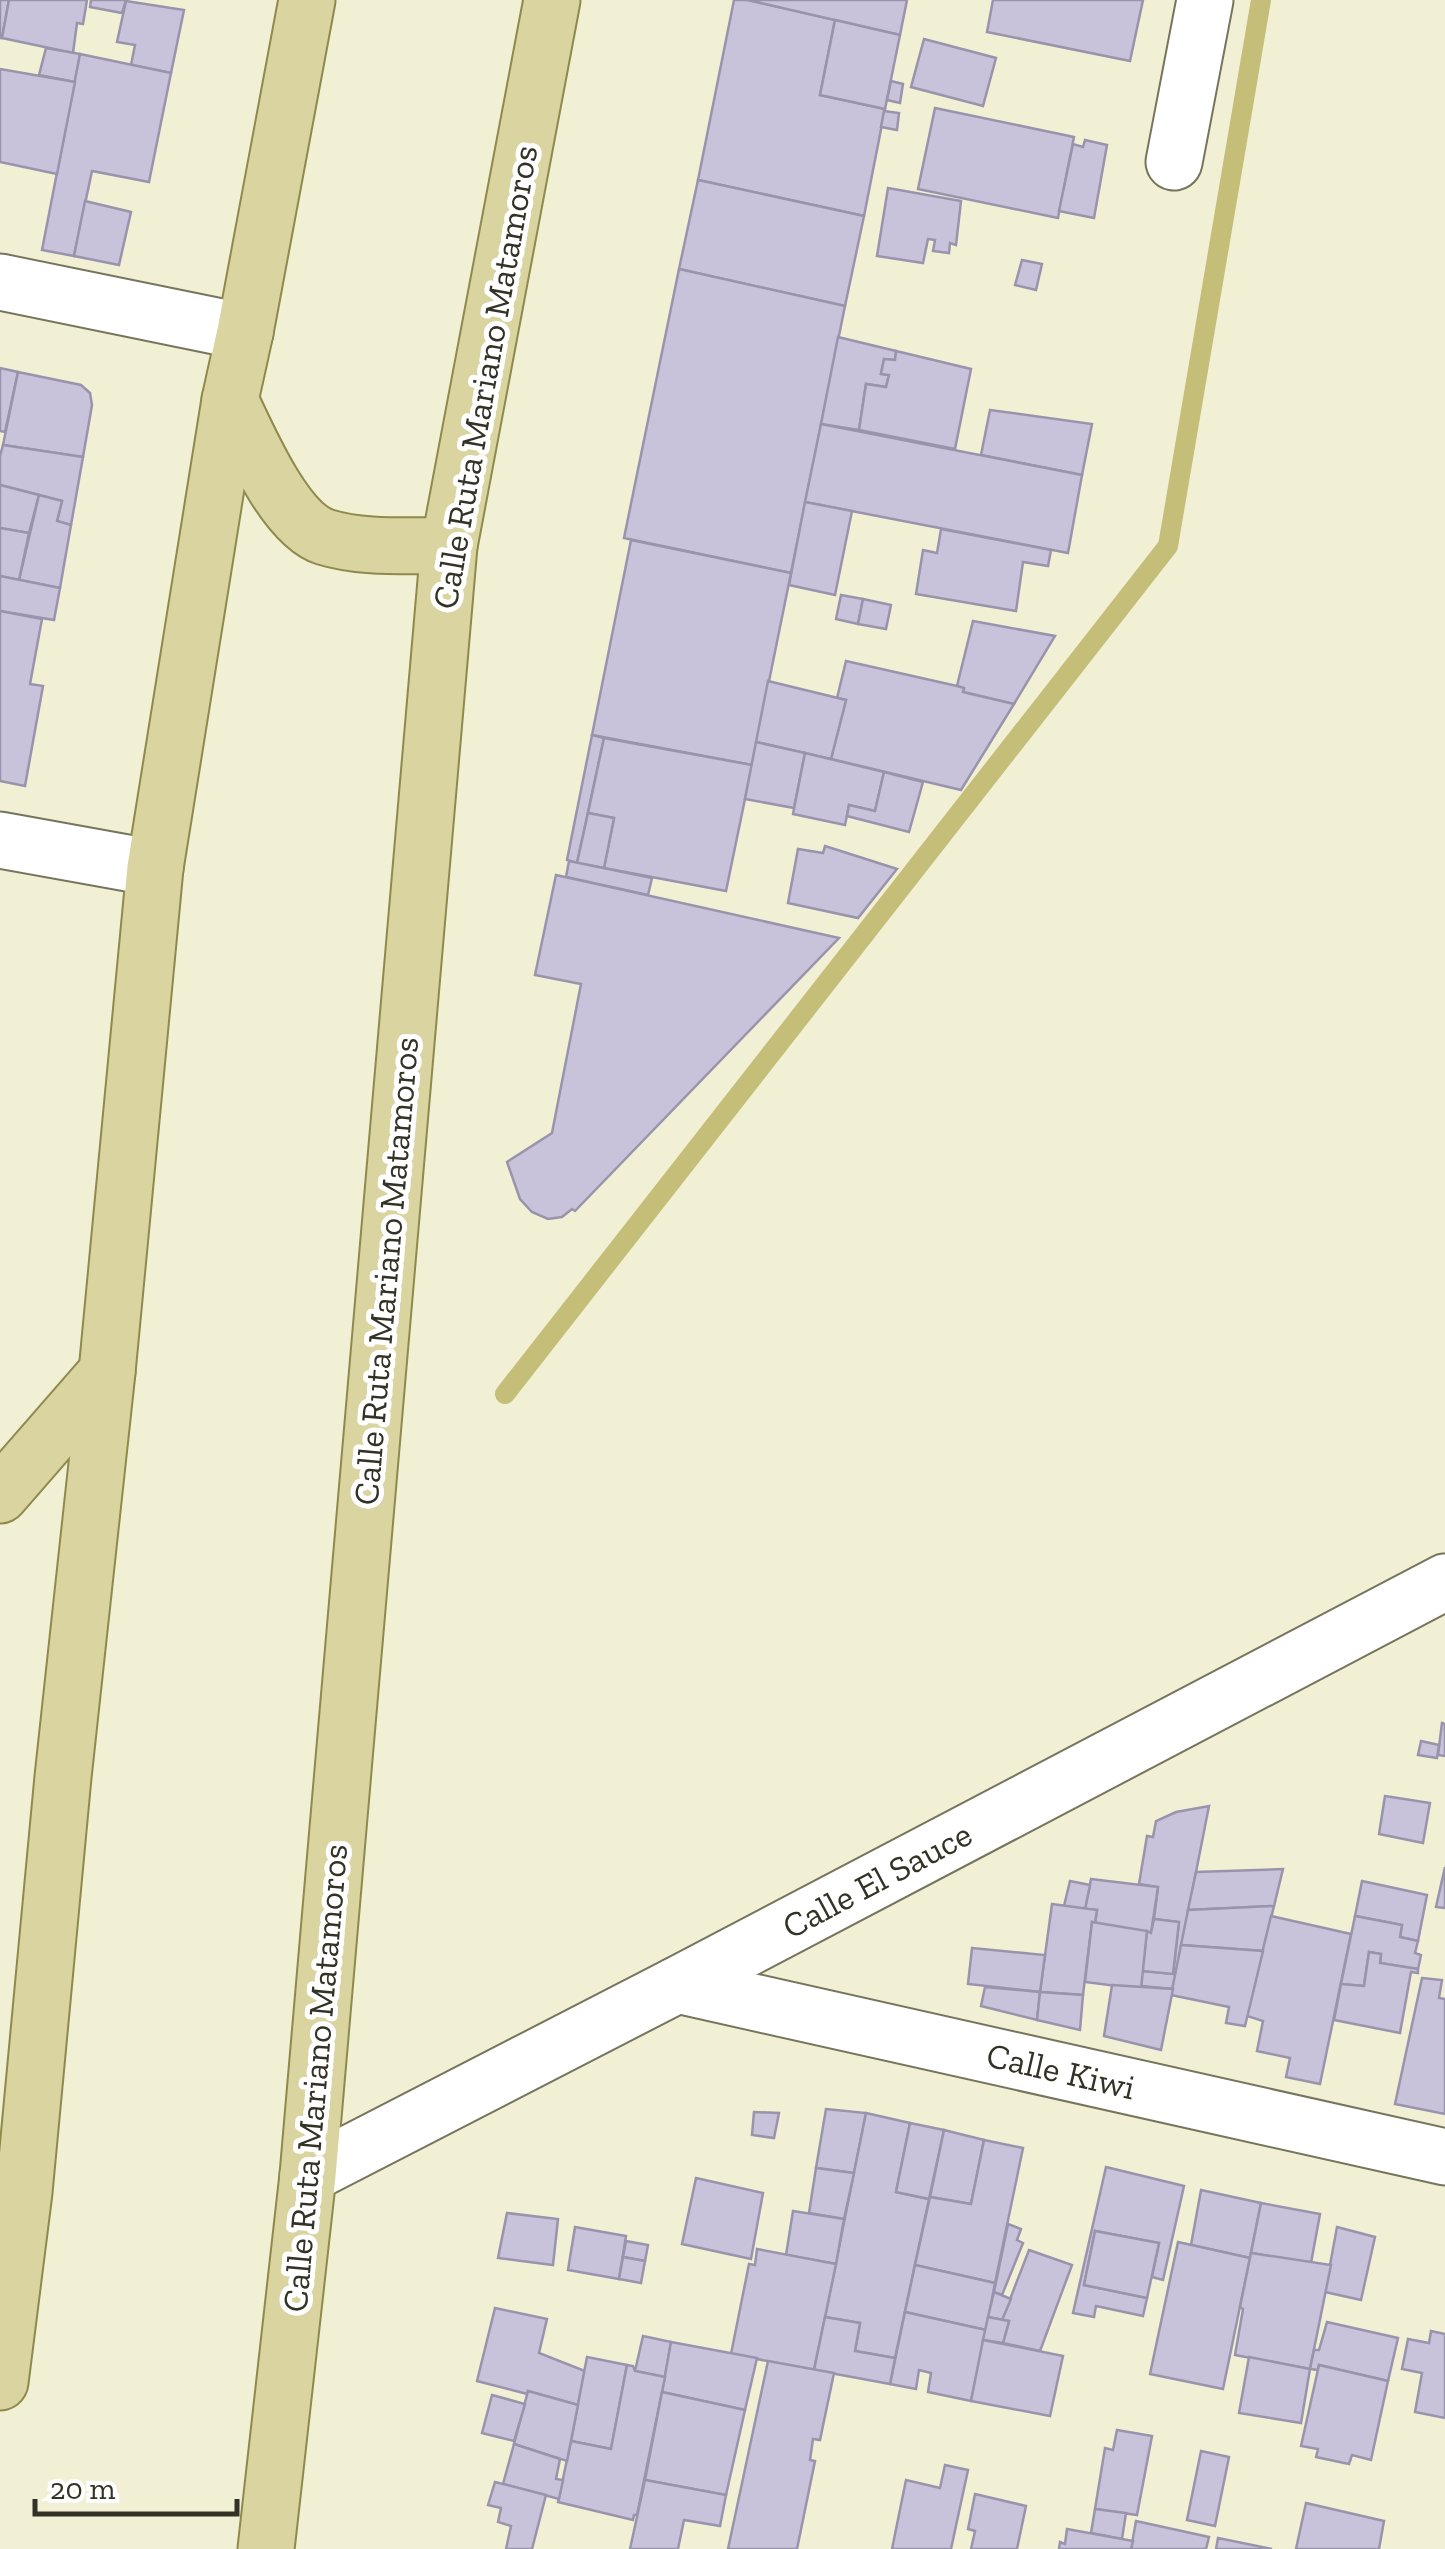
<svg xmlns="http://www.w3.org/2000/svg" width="1445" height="2549" font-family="'Zilla Slab',serif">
  <rect width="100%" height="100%" fill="#f1f0d5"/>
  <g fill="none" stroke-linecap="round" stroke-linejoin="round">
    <!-- stream -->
    <polyline stroke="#c4be79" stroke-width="20" points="505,1394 1168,546 1261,0"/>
  </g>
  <!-- building -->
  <g fill="#c8c2db" stroke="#9994ac" stroke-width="2.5">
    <polygon points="0,0 9,0 2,38 0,38"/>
    <polygon points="9,0 87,0 83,24 77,23 73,53 2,38"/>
    <polygon points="91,0 126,0 122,13 90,7"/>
    <polygon points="734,0 748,0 835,20 820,95 885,109 864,216 698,180"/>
    <polygon points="748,0 907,0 900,35"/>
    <polygon points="993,0 1143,0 1130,61 987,32"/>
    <polygon points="126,1 184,10 171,73 131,65 135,45 117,42"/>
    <polygon points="835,20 900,35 885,109 820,95"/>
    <polygon points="924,39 996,58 983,106 911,87"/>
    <polygon points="46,48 80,54 75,82 39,75"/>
    <polygon points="80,54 171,73 149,182 92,171 74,256 42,250"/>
    <polygon points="0,69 75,82 57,174 0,162"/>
    <polygon points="891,81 903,84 900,103 887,100"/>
    <polygon points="935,108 1074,137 1058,218 918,189"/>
    <polygon points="884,111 899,113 897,130 881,127"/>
    <polygon points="1085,140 1107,145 1094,218 1059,211 1073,144 1083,147"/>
    <polygon points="698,180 864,216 845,306 679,269"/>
    <polygon points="888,188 961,201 956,245 950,243 949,253 933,251 935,240 928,239 923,263 877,256"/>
    <polygon points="85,201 131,212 119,265 74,256"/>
    <polygon points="1022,260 1042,264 1036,290 1015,285"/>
    <polygon points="679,269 845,306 791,573 624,538"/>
    <polygon points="838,337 896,351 895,360 884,359 881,374 889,375 886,387 866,384 859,430 821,424"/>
    <polygon points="896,351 971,369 955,449 859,430 866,384 886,387 889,375 881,374 884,359 895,360"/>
    <polygon points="0,368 18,372 5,432 0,431"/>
    <polygon points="18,372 81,385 90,393 92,405 83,457 3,445"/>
    <polygon points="990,410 1092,424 1082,475 981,455"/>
    <polygon points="821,424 1082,475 1068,553 805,502"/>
    <polygon points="3,445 83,457 71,525 57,521 62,501 0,485 0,456"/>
    <polygon points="0,485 39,495 29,533 0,528"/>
    <polygon points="39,495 62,501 57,521 71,525 60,588 19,580"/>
    <polygon points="805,502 852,511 835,595 789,585"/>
    <polygon points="0,528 29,533 19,580 0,576"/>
    <polygon points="941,529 1051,550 1048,566 1023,562 1016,611 916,594 923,550 937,553"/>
    <polygon points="631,540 791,573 752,765 592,735"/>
    <polygon points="0,576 60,588 54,620 0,611"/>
    <polygon points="841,595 863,599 858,624 836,619"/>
    <polygon points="863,599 891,605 886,629 858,624"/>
    <polygon points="0,611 42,619 30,684 43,686 25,786 0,781"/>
    <polygon points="973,621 1055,636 1014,704 963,692 964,688 957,686"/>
    <polygon points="846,661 957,686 964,688 963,692 1014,704 961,790 831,759 846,700 837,698"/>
    <polygon points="768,681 846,700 831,759 756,742"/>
    <polygon points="592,735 604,738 577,863 567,860"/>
    <polygon points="604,738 752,765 726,891 604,868 614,818 588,813"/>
    <polygon points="756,742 805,753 794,808 745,799"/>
    <polygon points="805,753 884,772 875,811 849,805 845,825 793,814"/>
    <polygon points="884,772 923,782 909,832 847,816 849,805 875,811"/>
    <polygon points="588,813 614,818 604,868 577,863"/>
    <polygon points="825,846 897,869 858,918 788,903 798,849 823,853"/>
    <polygon points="569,861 652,878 648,895 566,877"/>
    <polygon points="556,875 839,938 575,1211 572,1209 562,1217 548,1219 532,1212 520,1199 507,1162 552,1133 581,984 535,975"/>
    <polygon points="1442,1723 1445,1724 1445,1756 1438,1755"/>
    <polygon points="1421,1741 1439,1745 1437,1758 1418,1755"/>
    <polygon points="1385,1796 1430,1803 1423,1843 1379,1834"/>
    <polygon points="1209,1806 1173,1989 1141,1986 1142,1971 1173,1974 1179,1922 1154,1919 1158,1887 1139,1884 1147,1836 1153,1837 1156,1821 1176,1812"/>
    <polygon points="1445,1867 1445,1908 1436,1907"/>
    <polygon points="1283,1869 1274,1906 1188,1910 1196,1872"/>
    <polygon points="1091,1879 1158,1887 1151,1933 1095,1923 1097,1910 1085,1909"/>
    <polygon points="1070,1881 1090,1885 1085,1909 1064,1906"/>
    <polygon points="1362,1881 1427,1895 1418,1941 1400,1937 1402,1925 1355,1916"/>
    <polygon points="1052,1904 1097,1910 1095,1923 1092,1922 1083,1995 1040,1992"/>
    <polygon points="1274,1906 1263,1951 1181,1945 1188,1910"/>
    <polygon points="1271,1916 1351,1934 1320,2084 1286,2077 1290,2058 1257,2051 1263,2021 1247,2016"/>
    <polygon points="1355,1916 1402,1925 1400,1937 1418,1941 1415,1953 1421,1955 1418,1969 1380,1963 1381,1954 1369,1952 1364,1986 1341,1984"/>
    <polygon points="1154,1919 1179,1922 1173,1974 1142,1971 1147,1931 1151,1933"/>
    <polygon points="1092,1922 1147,1931 1141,1989 1085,1982"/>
    <polygon points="1181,1945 1263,1951 1245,2026 1226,2023 1229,2007 1171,1995"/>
    <polygon points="972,1948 1045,1955 1040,1992 968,1984"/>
    <polygon points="1369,1952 1381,1954 1380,1963 1418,1969 1418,1973 1411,1972 1400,2033 1334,2020 1341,1984 1364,1986"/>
    <polygon points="1422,1978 1442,1980 1439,1998 1445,1999 1445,2114 1395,2104"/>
    <polygon points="1112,1985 1173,1989 1161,2050 1104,2036"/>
    <polygon points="985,1987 1040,1992 1037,2020 981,2006"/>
    <polygon points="1040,1992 1083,1995 1080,2030 1037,2020"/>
    <polygon points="826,2109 866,2113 854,2173 816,2168"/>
    <polygon points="754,2112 779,2113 774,2138 752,2135"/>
    <polygon points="866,2113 910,2123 896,2192 929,2199 895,2358 855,2351 860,2323 825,2317"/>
    <polygon points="910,2123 944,2130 929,2199 896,2192"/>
    <polygon points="944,2130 984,2140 971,2204 930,2197"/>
    <polygon points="984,2140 1023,2148 995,2283 915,2265 930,2197 971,2204"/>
    <polygon points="1106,2167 1184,2186 1163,2280 1152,2277 1159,2243 1095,2231 1084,2285 1147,2298 1143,2316 1096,2306 1094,2317 1073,2313"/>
    <polygon points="816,2168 854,2173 844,2219 809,2213"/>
    <polygon points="696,2178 763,2193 751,2259 682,2244"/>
    <polygon points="1201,2190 1261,2203 1250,2258 1191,2245"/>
    <polygon points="1261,2203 1320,2214 1311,2263 1251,2253"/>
    <polygon points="793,2211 844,2219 836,2264 786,2255"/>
    <polygon points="507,2213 558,2219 553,2265 498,2258"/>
    <polygon points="1008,2224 1021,2229 1017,2240 1023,2243 1002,2295 994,2292"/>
    <polygon points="575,2227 626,2236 619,2279 568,2270"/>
    <polygon points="1337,2227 1375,2237 1361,2300 1325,2292"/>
    <polygon points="1095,2231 1159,2243 1147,2298 1084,2285"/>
    <polygon points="626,2241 648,2245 645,2261 623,2257"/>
    <polygon points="1178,2242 1250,2258 1223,2389 1150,2374"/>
    <polygon points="757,2249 836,2264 814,2370 731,2354 749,2264 755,2265"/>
    <polygon points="1029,2250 1072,2265 1040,2351 1003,2343 1009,2321 1002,2320"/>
    <polygon points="1251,2253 1331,2265 1310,2369 1235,2355 1243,2309 1240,2307"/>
    <polygon points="623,2257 645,2261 641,2283 619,2279"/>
    <polygon points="915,2265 995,2283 986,2330 905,2312"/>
    <polygon points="994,2292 1011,2299 1002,2320 988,2317"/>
    <polygon points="495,2308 547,2319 539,2353 585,2371 578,2405 528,2391 527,2394 477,2381"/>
    <polygon points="905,2312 986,2330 971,2401 928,2392 931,2373 919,2370 916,2389 890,2384"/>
    <polygon points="825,2317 860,2323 855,2351 895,2358 890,2384 814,2370"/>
    <polygon points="988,2317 1009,2321 1003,2343 983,2340"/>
    <polygon points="1327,2322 1398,2338 1388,2381 1319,2365 1318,2370 1310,2369 1314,2350 1319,2350"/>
    <polygon points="1431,2331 1445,2334 1445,2418 1415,2412 1422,2373 1402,2369 1408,2339 1429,2343"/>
    <polygon points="643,2336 671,2342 665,2377 635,2371"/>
    <polygon points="983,2340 1063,2356 1050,2416 971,2401"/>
    <polygon points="671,2342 757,2358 745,2410 662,2392"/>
    <polygon points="587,2357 627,2365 611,2449 571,2441"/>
    <polygon points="1249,2357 1310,2369 1301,2423 1239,2413"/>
    <polygon points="768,2361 834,2373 820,2440 813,2439 810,2460 815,2461 797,2549 728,2549"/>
    <polygon points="627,2365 633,2366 635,2371 665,2377 637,2515 634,2515 633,2520 558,2502 571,2441 611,2449"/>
    <polygon points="1319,2365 1388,2381 1371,2460 1352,2455 1349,2464 1316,2457 1318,2449 1301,2446"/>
    <polygon points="528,2391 578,2405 567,2461 514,2444"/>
    <polygon points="662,2392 745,2410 726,2495 645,2480"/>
    <polygon points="492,2395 525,2404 514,2441 482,2433"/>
    <polygon points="1117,2430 1152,2436 1137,2515 1095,2509 1105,2448 1113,2450"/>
    <polygon points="514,2444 560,2459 556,2479 563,2480 559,2499 503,2484"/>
    <polygon points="1201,2451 1229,2457 1215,2526 1187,2520"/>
    <polygon points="945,2465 968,2470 951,2549 892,2549 906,2480 940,2488"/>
    <polygon points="645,2480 726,2495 720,2526 684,2520 678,2549 630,2549"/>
    <polygon points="495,2482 546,2495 532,2549 506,2549 511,2526 498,2522 501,2508 488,2505"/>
    <polygon points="975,2494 1026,2506 1017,2549 971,2549 975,2531 968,2529"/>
    <polygon points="1306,2503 1384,2521 1379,2549 1296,2549"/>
    <polygon points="1095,2509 1126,2513 1122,2539 1091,2533"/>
    <polygon points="1136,2521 1209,2537 1206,2549 1131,2549"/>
    <polygon points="1067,2529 1133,2541 1131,2549 1059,2549 1060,2542 1065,2544"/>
    <polygon points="1218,2538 1272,2549 1216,2549"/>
  </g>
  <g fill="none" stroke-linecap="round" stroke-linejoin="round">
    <defs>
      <g id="minor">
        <polyline points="1174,162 1205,0"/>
        <polyline points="0,282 245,332"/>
        <polyline points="0,840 155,868"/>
        <polyline points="677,1985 1445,2157"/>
        <polyline points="308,2175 677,1985 1445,1582"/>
      </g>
      <g id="major">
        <path d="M230 400C248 437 284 524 325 537 364 549 408 545 449 546"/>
        <polyline points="0,1495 107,1372"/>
        <polyline points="0,2382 24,2192 63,1777 107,1372 155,868 230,400 245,332 307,0"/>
        <polyline points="266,2549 308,2175 449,546 552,0"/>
      </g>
    </defs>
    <!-- minor casing -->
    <use href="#minor" stroke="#76745d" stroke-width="59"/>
    <!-- major casing -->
    <use href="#major" stroke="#8e894d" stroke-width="59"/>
    <!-- minor -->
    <use href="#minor" stroke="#fff" stroke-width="55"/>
    <!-- major -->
    <use href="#major" stroke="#d9d4a0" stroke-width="55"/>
  </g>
  <g text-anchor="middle" stroke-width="10" stroke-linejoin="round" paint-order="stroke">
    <!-- street labels -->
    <g font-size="35" fill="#323227" stroke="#fff">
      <text transform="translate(485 377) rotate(-80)" y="12">Calle Ruta Mariano Matamoros</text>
      <text transform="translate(386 1271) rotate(-85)" y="12">Calle Ruta Mariano Matamoros</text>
      <text transform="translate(877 1880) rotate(-28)" y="12">Calle El Sauce</text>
      <text transform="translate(1061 2071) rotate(13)" y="12">Calle Kiwi</text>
      <text transform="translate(315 2078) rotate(-85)" y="12">Calle Ruta Mariano Matamoros</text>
    </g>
  </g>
  <!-- scale -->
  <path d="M35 2499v15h202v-15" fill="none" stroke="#323227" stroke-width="5"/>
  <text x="50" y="2499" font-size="30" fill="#323227" stroke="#ffffff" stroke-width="8" paint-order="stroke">20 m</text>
</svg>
